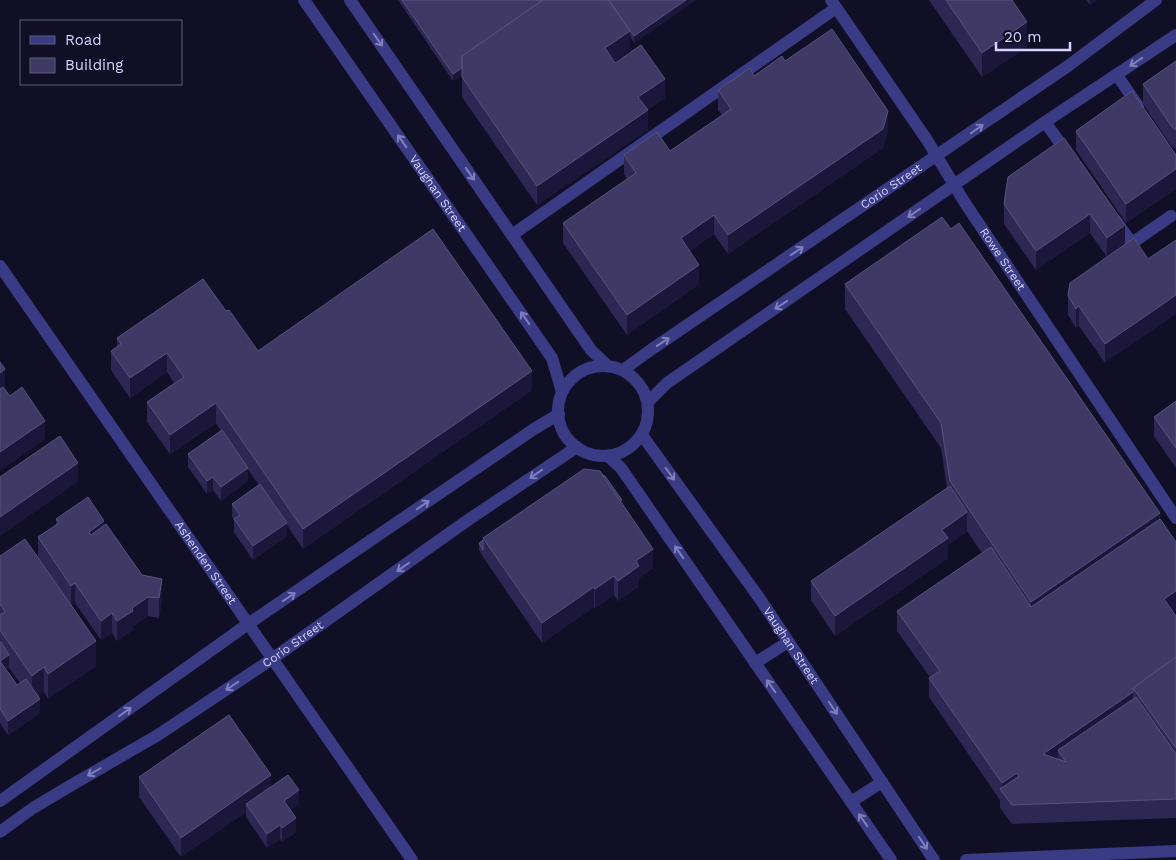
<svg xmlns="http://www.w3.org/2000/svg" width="1176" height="860" font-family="'Work Sans',sans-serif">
  <rect width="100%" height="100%" fill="#110f26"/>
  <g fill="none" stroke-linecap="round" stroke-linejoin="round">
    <!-- lane -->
    <g stroke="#393b85" stroke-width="12">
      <polyline points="1117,75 1138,106"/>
      <polyline points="1045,122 1068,154"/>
      <polyline points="1115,220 1132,243 1171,216"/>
      <polyline points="512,235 836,8"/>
      <polyline points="755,663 788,642"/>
      <polyline points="851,802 882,782"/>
    </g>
    <!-- street -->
    <g stroke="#393b85" stroke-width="12">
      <path id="s1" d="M304 0 552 358 562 392"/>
      <polyline points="350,0 591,350 608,366"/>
      <path id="s2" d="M831 0 927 140 965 203 1176 518"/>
      <path id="s3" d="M0 266 412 860"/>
      <circle cx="603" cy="411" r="45"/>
      <path id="s4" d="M623 370 652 349 1068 66 1156 0"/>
      <polyline points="648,402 667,383 1045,122 1176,35"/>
      <path id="s5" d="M642 435 760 599 934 860"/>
      <polyline points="608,456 621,468 891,860"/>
      <polyline points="0,801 248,624 534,429 559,414"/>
      <path id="s6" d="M0 832 33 808 75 783 158 735 272 659 468 520 577 447"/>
      <polyline points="966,860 1176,851"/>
    </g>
  </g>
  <!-- wall -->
  <g fill="#2e2754" fill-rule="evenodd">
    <polygon points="398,0 696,0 634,43 630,36 630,50 614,61 615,63 665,98 647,110 648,130 537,205 462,97 462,75 453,81"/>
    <polygon points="929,0 1012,0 1027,47 982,77"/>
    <polygon points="1086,0 1096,0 1090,5"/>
    <polygon points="785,61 888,130 883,148 728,254 714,234 690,251 699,284 627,335 563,243 563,223 627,179 624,174 624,155 670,151 722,115 718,110 718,90 754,76"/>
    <polygon points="1176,61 1176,149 1172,147 1143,104 1143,84"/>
    <polygon points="1076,131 1176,155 1176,189 1126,223 1076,150"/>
    <polygon points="1008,177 1125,225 1105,363 1079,326 1076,328 1068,315 1068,295 1107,257 1090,233 1036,270 1004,224 1004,204"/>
    <polygon points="845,284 1160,519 1176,542 1176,610 1173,612 1176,616 1176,818 1012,824 1000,808 1000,800 929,697 929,678 930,677 897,631 897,611 982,553 967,531 948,545 948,558 835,636 811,600 811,581 947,488 941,448 845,309"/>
    <polygon points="226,311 258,351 532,390 303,549 287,525 287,536 253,560 234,532 234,520 232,517 232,504 259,485 248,470 248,481 221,501 213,490 207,494 188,467 188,454 221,431 216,423 170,454 147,422 147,402 174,383 167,372 130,398 111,370 111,351 117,347 117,338"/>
    <polygon points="1176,401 1176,468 1154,436 1154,417"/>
    <polygon points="622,504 653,568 639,578 639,586 618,601 614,595 595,608 594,607 542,643 483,557 479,550 479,543 483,540 483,538"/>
    <polygon points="56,519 104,525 142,575 162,598 159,618 148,616 133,626 133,630 117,641 112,633 101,640 75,603 71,605 38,557 38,537 56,525"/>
    <path d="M0 556 96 666 48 699 44 692 38 696 40 713 8 735 0 723ZM9 668 20 683 17 685 6 670Z"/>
    <polygon points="139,777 271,786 299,804 290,810 296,832 282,842 280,839 267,848 246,817 246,812 181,857 139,797"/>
  </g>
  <!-- shaded-wall -->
  <g fill="#1b163a">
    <polygon points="686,0 696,0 634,43 634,36"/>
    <polygon points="1090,0 1096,0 1090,5"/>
    <polygon points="1027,22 1027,47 982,77 982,53"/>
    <polygon points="630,31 630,50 605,67 605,48"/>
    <polygon points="462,68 462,75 453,81 453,74"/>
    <polygon points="665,79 665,98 638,116 638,97"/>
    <polygon points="648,110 648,130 537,205 537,186"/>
    <polygon points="888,111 888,130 883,148 728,254 728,235"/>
    <polygon points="1176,169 1176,189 1126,223 1126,204"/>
    <polygon points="1090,214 1090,233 1036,270 1036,251"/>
    <polygon points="714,215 714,234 681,257 681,238"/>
    <polygon points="1125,225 1125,245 1107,258 1107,238"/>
    <polygon points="699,265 699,284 627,335 627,315"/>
    <polygon points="1176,295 1176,314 1105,363 1105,344"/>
    <polygon points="1079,306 1079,326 1076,328 1076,309"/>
    <polygon points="167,353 167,372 130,398 130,378"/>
    <polygon points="5,369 5,389 0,392 0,373"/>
    <polygon points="532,371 532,390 303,549 303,529"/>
    <polygon points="216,403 216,423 170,454 170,435"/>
    <polygon points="45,421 45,440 0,471 0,452"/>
    <polygon points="78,463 78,482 0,536 0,517"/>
    <polygon points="248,468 248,481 221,501 221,487"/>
    <polygon points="213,477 213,490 207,494 207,481"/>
    <polygon points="967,512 967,532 948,545 948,558 835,636 835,616 942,530"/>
    <polygon points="1160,513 1160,538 1031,626 1031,602"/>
    <polygon points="104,521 104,540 89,551 89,532"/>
    <polygon points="287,523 287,536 253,560 253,546"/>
    <polygon points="653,549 653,568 639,578 639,586 618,601 618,581 636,561"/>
    <polygon points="614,576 614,595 595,608 595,589"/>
    <polygon points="162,579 162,598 159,618 159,598"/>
    <polygon points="75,583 75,603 71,605 71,586"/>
    <polygon points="594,587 594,607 542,643 542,623"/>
    <polygon points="1176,591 1176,610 1164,619 1164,599"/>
    <polygon points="148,597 148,616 133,626 133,630 117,641 117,621 132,608"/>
    <polygon points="112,613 112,633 101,640 101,621"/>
    <polygon points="96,641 96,666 48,699 48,674"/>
    <polygon points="9,655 9,668 0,674 0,661"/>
    <polygon points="44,667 44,692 32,701 32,676"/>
    <polygon points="1133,692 1133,712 1058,750 1058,763 1043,754"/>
    <polygon points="40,699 40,713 8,735 8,721"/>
    <polygon points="1017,773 1017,792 1002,791 1002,783"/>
    <polygon points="271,775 271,795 246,804 246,812 181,857 181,838"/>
    <polygon points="299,790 299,804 284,814 284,801"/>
    <polygon points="296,818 296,832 282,842 282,828"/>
    <polygon points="280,825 280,839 267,848 267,834"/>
  </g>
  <!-- building -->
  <g fill="#403966" stroke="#57527e">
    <polygon points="402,0 543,0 462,56 462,68 453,74"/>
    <polygon points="543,0 608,0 630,31 605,48 615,63 641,45 665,79 638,97 648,110 537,186 462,77 462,56"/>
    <polygon points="609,0 686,0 634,36"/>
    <polygon points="946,0 1012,0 1027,22 982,53"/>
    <polygon points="832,29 888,111 883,129 728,235 714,215 681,238 699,265 627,315 563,223 636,173 624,155 657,132 670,151 731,109 718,90 750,68 754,76 782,56 785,61"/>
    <polygon points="1176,61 1176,130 1172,127 1143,84"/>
    <polygon points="1132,91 1176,155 1176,169 1126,204 1076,131"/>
    <polygon points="1064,138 1125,225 1107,238 1090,214 1036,251 1004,204 1008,177"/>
    <polygon points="942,217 951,229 959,223 1160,513 1031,602 950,481 941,423 845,284"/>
    <polygon points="433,229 532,371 303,529 216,403 170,435 147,402 184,377 167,353 130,378 111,351 121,344 117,338 203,279 226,311 229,310 258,351"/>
    <polygon points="1134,238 1148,259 1176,240 1176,295 1105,344 1079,306 1076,309 1068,295 1070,283"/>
    <polygon points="0,362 5,369 0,373"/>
    <polygon points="3,387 10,396 22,387 45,421 0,452 0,389"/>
    <polygon points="1176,401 1176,448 1154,417"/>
    <polygon points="222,430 248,468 221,487 213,477 207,481 188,454"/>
    <polygon points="60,436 78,463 0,517 0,477"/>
    <polygon points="584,469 600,471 653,549 636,561 639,566 618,581 614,576 595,589 594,587 542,623 483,538"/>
    <polygon points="602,475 605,476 622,500 620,501"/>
    <polygon points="260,484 287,523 253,546 234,519 240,515 232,504"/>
    <polygon points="950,486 967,512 942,530 948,538 835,616 811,581"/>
    <polygon points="88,497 104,521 89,532 91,535 106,524 142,575 162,579 159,598 148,597 132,608 133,611 117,621 112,613 101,621 75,583 71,586 38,537 59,523 56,519"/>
    <polygon points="1160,519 1176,542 1176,591 1164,599 1176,616 1176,657 1133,688 1133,692 1043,754 1066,762 1058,750 1136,697 1176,754 1176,799 1012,805 1000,789 1019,776 1017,773 1002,783 929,678 940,671 897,611 991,547 1031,607"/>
    <polygon points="25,539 96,641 48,674 44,667 32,676 0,630 0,615 5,612 0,604 0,556"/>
    <polygon points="483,540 483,550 479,543"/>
    <polygon points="1,642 9,655 0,661 0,643"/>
    <polygon points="1176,657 1176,748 1133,688"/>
    <polygon points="0,661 17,685 26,679 40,699 8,721 0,709"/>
    <polygon points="229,715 271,775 181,838 139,777"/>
    <polygon points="288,775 299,790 284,801 296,818 282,828 280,825 267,834 246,804"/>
  </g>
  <!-- one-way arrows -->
  <defs><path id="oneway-shaft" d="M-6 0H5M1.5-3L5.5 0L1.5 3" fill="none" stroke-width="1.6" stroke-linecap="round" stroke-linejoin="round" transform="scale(1.25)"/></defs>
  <g stroke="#807fbc">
    <use href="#oneway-shaft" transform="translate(378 40) rotate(55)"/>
    <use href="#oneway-shaft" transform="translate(1136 62) rotate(146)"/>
    <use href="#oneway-shaft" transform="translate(977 129) rotate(-35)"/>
    <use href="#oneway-shaft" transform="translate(402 141) rotate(-125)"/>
    <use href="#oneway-shaft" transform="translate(470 174) rotate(55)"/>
    <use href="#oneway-shaft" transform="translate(914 213) rotate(145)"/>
    <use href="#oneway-shaft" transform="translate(797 251) rotate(-34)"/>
    <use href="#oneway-shaft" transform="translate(781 305) rotate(146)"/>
    <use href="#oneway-shaft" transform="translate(525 318) rotate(-125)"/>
    <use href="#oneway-shaft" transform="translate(663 342) rotate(-34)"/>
    <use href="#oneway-shaft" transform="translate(536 474) rotate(145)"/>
    <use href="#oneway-shaft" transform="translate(670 474) rotate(54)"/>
    <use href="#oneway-shaft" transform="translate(423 505) rotate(-35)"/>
    <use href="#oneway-shaft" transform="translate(679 552) rotate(-125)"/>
    <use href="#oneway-shaft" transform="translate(403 567) rotate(145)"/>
    <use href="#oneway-shaft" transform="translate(289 597) rotate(-34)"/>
    <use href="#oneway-shaft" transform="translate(232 686) rotate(146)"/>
    <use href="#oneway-shaft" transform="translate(771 686) rotate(-125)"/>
    <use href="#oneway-shaft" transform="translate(833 708) rotate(56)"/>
    <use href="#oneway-shaft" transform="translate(125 712) rotate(-35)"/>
    <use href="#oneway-shaft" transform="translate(94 772) rotate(150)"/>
    <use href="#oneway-shaft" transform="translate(863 820) rotate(-125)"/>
    <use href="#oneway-shaft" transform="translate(923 843) rotate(56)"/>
  </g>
  <g text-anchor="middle" stroke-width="4" stroke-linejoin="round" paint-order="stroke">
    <!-- street labels -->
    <g font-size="12" fill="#d6d3ff" stroke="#110f26">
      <text dy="4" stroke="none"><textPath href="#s4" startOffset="325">Corio Street</textPath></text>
      <text dy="4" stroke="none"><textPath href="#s1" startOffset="235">Vaughan Street</textPath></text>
      <text dy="4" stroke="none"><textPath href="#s2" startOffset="311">Rowe Street</textPath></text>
      <text dy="4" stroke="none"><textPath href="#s3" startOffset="361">Ashenden Street</textPath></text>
      <text dy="4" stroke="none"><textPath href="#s6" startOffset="348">Corio Street</textPath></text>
      <text dy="4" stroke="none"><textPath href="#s5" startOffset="258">Vaughan Street</textPath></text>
    </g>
  </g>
  <!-- legend -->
  <rect x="20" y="20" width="162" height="65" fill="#110f26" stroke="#605d7d"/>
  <rect x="30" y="36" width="25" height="8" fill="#393b85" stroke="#605d7d"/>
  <text x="65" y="45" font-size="15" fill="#d6d3ff">Road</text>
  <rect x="30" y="58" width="25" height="15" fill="#403966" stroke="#605d7d"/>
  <text x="65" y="70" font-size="15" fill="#d6d3ff">Building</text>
  <!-- scale -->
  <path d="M996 42v8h74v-8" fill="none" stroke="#d6d3ff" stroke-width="2.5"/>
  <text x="1004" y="42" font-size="15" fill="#d6d3ff" stroke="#110f26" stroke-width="4" paint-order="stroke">20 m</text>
</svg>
